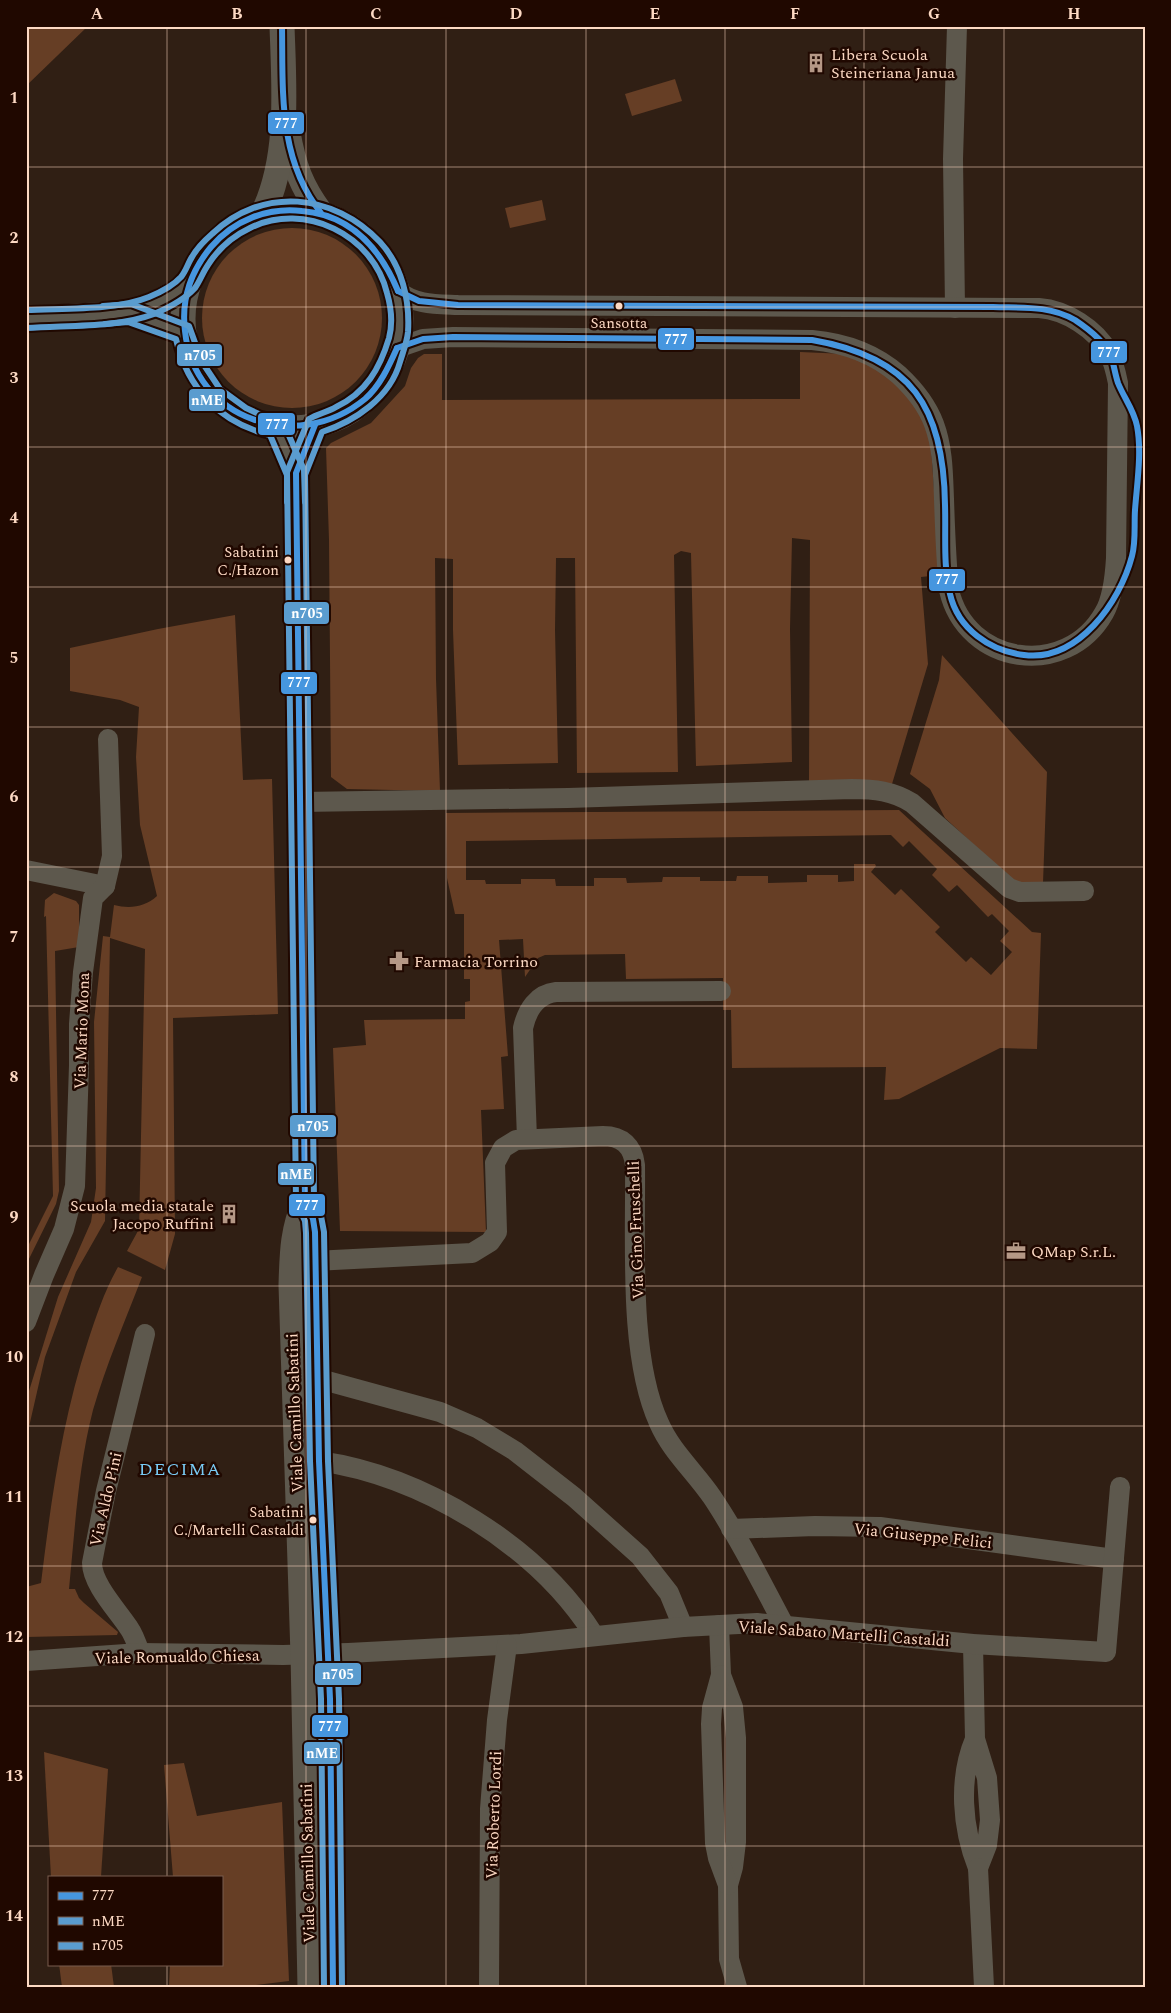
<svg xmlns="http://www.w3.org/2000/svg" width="1171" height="2013" font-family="Spectral,serif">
  <rect width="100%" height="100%" fill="#301f14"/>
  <!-- green -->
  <g fill="#663e25" fill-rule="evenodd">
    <polygon points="26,26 88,26 26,86"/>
    <polygon points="675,79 682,101 632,116 625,94"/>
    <polygon points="542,200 546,220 510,228 505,208"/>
    <circle cx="292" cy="318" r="90"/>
    <polygon points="800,352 846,354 869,364 893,379 922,413 931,447 940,575 921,577 928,664 892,784 809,782 810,540 792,538 790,629 792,762 696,766 691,553 681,551 674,555 678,772 577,773 575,558 556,558 555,630 558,763 458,765 453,630 453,559 435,558 436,679 440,791 347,789 331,777 329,540 326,448 331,443 371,423 405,386 411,368 418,358 424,354 442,354 442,400 800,399"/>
    <path d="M235 615 243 780 272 779 278 1014 173 1018 175 1234 165 1270 127 1251 139 1229 145 949 110 938 105 1221 76 1272 45 1357 26 1440V1405L29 1391 58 1297 91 1222 96 1188 94 1022 103 936 110 937 114 905C130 909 145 907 157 896L140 825 136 757 139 707 120 700 70 691V648L158 629Z"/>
    <polygon points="942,655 1047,772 1043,883 1023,885 1010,878 945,818 930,789 910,774 939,680"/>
    <path d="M899 810 1032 932 1041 933 1037 1049 1000 1048 899 1099 884 1100 886 1067 732 1068 731 1010H723V978L626 979 625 954 545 955 538 958 525 977 523 939 499 940 508 1056 501 1057 504 1109 481 1110 486 1232 340 1231 333 1048 366 1045 364 1020 465 1019V1002L470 1001V979H464V914H455L447 878 446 813ZM891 835 903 847 909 841 937 869 932 875 949 892 957 885 988 917 992 914 1009 931 1000 941 1012 952 991 975 971 957 966 962 935 932 940 927 901 889 895 895 871 872 876 866 875 864H854V881L838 882V875H807V882L768 883V876H737L736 881H700V877H663L662 882 627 883 626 878H594V886H556L555 879H521V884H486L485 880H466V841Z"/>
    <polygon points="54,893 76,901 79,905 79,947 55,951 59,1191 56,1204 26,1265 26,1250 53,1196 46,916 44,917 45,900"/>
    <path d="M118 1267 142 1277C125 1321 106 1365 93 1410 78 1468 75 1529 69 1589H75L79 1598 84 1603 118 1632 117 1635 26 1637V1587L41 1583C51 1501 62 1420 88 1341 97 1314 104 1292 118 1267Z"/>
    <polygon points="44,1752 108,1769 101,1877 51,1877"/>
    <polygon points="184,1763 197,1816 282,1802 289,1981 239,1987 169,1987 170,1964 221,1964 221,1877 173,1877 164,1765"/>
    <polygon points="59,1964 111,1964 114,1987 62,1987"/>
  </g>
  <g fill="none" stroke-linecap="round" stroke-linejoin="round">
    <!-- minor -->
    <g stroke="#5d584d" stroke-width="20">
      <polyline points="955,308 953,159 957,26"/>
      <path d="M397 348 423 339 453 337 812 340C845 343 874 353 899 375 914 389 927 405 934 424 943 448 943 474 944 499 945 530 946 560 949 590 966 665 1066 680 1104 613 1113 598 1115 575 1116 558L1118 383C1116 373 1114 363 1109 353 1096 329 1066 310 1039 308L458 305C437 304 415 305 398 291"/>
      <path d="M301 802 568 798 852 789C874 789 893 791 912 803L1009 888 1020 892 1084 891"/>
      <polyline points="26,870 105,886"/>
      <path d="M527 1139 523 1028C527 1010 537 994 556 992L721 991"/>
      <path d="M314 1261 472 1253 490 1242 497 1232 495 1163 503 1148 516 1140 603 1136C622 1136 633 1146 635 1165 636 1240 628 1356 659 1423 671 1451 695 1472 712 1497 739 1537 761 1582 784 1625"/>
      <polyline points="26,1322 44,1275 64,1229 75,1186 79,1065 79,1024 83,972 93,898 105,886 112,856 108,739"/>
      <polyline points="316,1378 440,1412 477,1428 515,1451 574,1497 640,1556 669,1593 683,1627"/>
      <path d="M319 1461C423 1476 537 1545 594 1635"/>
      <polyline points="731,1529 815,1526 880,1527 1114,1559"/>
      <polyline points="719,1625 721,1675 733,1707 736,1738 736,1842 733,1867 728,1885 729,1959 737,1987"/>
      <path d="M973 1644 975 1739 987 1778 990 1820 987 1845 978 1868C962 1828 958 1779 975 1739"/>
      <path d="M140 1653C137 1644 134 1635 129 1628 118 1611 92 1584 92 1563L106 1491 145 1334"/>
      <polyline points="26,1661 140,1653 283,1655 348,1653 521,1644 683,1627 757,1623 973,1644 1106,1652 1120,1487"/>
      <polyline points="721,1675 712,1708 711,1724 715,1843 718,1858 728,1885"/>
      <polyline points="978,1868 984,1987"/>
      <polyline points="489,1987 490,1809 497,1720 507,1645"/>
    </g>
    <!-- tertiary -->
    <g stroke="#5d584d" stroke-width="25">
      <path d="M288 133C294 166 301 186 321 213"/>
      <circle cx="292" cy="319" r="109"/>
      <path d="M263 213C290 157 284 87 282 26"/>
      <polyline points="129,313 183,332"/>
      <polyline points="26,319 129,313 156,303 174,293 188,282"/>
      <polyline points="315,425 296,473 305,1201 313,1219 315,1232 319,1461 330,1699 333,1987"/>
      <polyline points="276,427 296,473"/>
      <path d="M305 1201C292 1230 292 1254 291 1285L303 1655 310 1987"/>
    </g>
    <defs>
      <g id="bus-1">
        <path d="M282 26C283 92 278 159 321 213"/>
        <path d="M397 348 423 339 453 337 812 340C912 357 944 408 945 505 946 534 943 566 950 594 958 629 990 651 1024 655 1078 662 1120 602 1132 556 1136 542 1134 525 1135 510 1137 483 1142 452 1137 426 1134 410 1124 398 1118 383 1115 374 1114 365 1111 356 1105 342 1087 328 1075 320 1049 305 1021 308 993 307L458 305 419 301 398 291"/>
        <path d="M397 348C389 366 380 386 365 399 298 454 194 421 185 331 181 299 191 271 211 247 234 220 268 207 302 211 351 215 380 248 398 291"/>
        <polyline points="315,425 296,473 305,1201 313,1219 315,1232 319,1461 330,1699 333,1987"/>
      </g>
      <g id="bus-2">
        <path d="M105 324 128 322 176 339C187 388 220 423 270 435L287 475V502"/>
        <path d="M27 328C66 325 117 328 154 314 168 308 184 300 195 288 200 281 203 272 208 265 218 249 233 236 250 228 305 201 373 235 387 293 391 307 393 323 389 338 380 368 366 393 336 407 328 412 317 414 309 419L287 472 296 1201 305 1221 306 1233 310 1461 321 1699 324 1987"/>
      </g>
      <g id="bus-3">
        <polyline points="103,306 131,304 189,326 202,362 220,389 246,408 261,415 279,419 283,422 304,470 305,502"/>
        <path d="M26 310C64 308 115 311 149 297 161 292 173 286 181 277 186 271 188 263 192 257 197 248 204 241 212 234 262 186 334 193 380 242 402 266 410 300 408 332 407 342 403 352 400 362 390 398 355 421 322 432L305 475 314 1199 321 1216 324 1232 328 1461 339 1699 342 1987"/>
      </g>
    </defs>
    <!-- bus-1 casing -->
    <use href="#bus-1" stroke="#200800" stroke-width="10"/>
    <!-- bus-2 casing -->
    <use href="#bus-2" stroke="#200800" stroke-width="10"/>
    <!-- bus-3 casing -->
    <use href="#bus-3" stroke="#200800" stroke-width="10"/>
    <!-- bus-1 -->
    <use href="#bus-1" stroke="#4696df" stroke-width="6"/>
    <!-- bus-2 -->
    <use href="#bus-2" stroke="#5a9ccf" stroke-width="6"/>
    <!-- bus-3 -->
    <use href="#bus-3" stroke="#5a9ccf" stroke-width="6"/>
  </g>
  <!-- grid -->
  <path fill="none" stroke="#fdd9c3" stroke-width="1" stroke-opacity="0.55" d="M167 26V1877M306 26V1987M446 26V1987M586 26V1987M725 26V1987M864 26V1987M1004 26V1987M26 167H1145M26 307H1145M26 447H1145M26 587H1145M26 727H1145M26 867H1145M26 1006H1145M26 1146H1145M26 1286H1145M26 1426H1145M26 1566H1145M26 1706H1145M26 1846H1145M167 1964V1987"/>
  <!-- icons -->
  <defs>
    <symbol id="building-bare" viewBox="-9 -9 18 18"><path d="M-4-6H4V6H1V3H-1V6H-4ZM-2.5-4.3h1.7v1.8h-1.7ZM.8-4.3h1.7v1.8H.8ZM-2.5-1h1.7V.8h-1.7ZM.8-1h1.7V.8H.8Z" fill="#b59886" stroke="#200800" stroke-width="2.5" paint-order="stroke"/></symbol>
    <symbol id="pharmacy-bare" viewBox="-9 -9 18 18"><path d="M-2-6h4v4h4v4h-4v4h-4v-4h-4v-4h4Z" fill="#b59886" stroke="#200800" stroke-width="2.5" paint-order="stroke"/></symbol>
    <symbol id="office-bare" viewBox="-9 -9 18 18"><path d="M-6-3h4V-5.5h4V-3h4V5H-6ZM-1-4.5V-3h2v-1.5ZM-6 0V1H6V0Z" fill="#b59886" stroke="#200800" stroke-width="2.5" paint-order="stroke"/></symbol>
  </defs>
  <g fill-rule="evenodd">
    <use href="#building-bare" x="802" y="49" width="28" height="28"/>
    <use href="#pharmacy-bare" x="385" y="947" width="28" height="28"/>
    <use href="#building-bare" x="215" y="1200" width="28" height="28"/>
    <use href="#office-bare" x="1002" y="1237" width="28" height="28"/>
  </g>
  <!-- markers -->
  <g fill="#fdd9c3" stroke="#200800" stroke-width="2">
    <circle cx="619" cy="306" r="4.5"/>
    <circle cx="288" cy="560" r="4.5"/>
    <circle cx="313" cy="1520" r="4.5"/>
  </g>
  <g text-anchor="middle" stroke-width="5" stroke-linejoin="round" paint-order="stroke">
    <!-- bus labels -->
    <g font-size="15" fill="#fdd9c3" stroke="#200800" text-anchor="end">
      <text x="619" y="328" text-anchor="middle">Sansotta</text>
      <text x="279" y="557">Sabatini<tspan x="279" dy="18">C./Hazon</tspan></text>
      <text x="304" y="1517">Sabatini<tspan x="304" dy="18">C./Martelli Castaldi</tspan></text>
    </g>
    <!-- poi labels -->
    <g font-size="16" fill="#fdd9c3" stroke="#200800" text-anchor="start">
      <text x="831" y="60">Libera Scuola<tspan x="831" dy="18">Steineriana Janua</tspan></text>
      <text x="414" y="967">Farmacia Torrino</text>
      <text x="214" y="1211" text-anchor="end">Scuola media statale<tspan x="214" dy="18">Jacopo Ruffini</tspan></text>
      <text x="1031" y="1257">QMap S.r.L.</text>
    </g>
    <!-- street labels -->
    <g font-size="16" fill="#fdd9c3" stroke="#200800">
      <text transform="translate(81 1031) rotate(-88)" y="6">Via Mario Mona</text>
      <text transform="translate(635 1230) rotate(-92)" y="6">Via Gino Fruschelli</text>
      <text transform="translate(294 1413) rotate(-92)" y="6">Viale Camillo Sabatini</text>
      <text transform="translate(105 1499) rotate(-77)" y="6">Via Aldo Pini</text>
      <text transform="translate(923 1535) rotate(6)" y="6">Via Giuseppe Felici</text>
      <text transform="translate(844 1633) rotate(4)" y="6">Viale Sabato Martelli Castaldi</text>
      <text transform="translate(177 1656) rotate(-1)" y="6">Viale Romualdo Chiesa</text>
      <text transform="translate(493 1815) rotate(-88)" y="6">Via Roberto Lordi</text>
      <text transform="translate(307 1863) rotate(-91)" y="6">Viale Camillo Sabatini</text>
    </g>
    <!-- neighbourhood labels -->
    <g font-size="18" letter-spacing="1" fill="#79cbf5" stroke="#200800">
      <text x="180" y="1475">DECIMA</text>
    </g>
  </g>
  <g stroke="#200800" stroke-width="2">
    <rect x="267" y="111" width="38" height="24" rx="5" fill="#4696df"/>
    <rect x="657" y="327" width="38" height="24" rx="5" fill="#4696df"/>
    <rect x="1090" y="340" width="38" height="24" rx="5" fill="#4696df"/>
    <rect x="176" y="343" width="47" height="24" rx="5" fill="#5a9ccf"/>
    <rect x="188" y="388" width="38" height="24" rx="5" fill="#5a9ccf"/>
    <rect x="257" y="412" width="39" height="24" rx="5" fill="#4696df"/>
    <rect x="928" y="568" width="38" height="24" rx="5" fill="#4696df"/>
    <rect x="283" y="601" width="47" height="24" rx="5" fill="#5a9ccf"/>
    <rect x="280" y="671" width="38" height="24" rx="5" fill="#4696df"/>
    <rect x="289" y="1114" width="48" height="24" rx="5" fill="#5a9ccf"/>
    <rect x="277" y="1162" width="38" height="24" rx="5" fill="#5a9ccf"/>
    <rect x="288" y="1193" width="38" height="24" rx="5" fill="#4696df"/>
    <rect x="314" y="1662" width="48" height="24" rx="5" fill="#5a9ccf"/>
    <rect x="311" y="1714" width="38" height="24" rx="5" fill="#4696df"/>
    <rect x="303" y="1741" width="38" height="24" rx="5" fill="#5a9ccf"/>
  </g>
  <g font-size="14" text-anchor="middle" font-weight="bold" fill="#fff">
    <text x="286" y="128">777</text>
    <text x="676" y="344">777</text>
    <text x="1109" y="357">777</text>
    <text x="200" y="360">n705</text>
    <text x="207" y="405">nME</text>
    <text x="277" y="429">777</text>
    <text x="947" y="584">777</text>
    <text x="307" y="618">n705</text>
    <text x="299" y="687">777</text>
    <text x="313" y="1131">n705</text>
    <text x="296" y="1179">nME</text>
    <text x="307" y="1210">777</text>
    <text x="338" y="1679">n705</text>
    <text x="330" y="1731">777</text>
    <text x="322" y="1758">nME</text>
  </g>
  <!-- border -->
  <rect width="1171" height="2013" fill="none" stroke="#200800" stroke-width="55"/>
  <!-- legend -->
  <rect x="48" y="1876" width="175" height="90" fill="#200800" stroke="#785c4e"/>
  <rect x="58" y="1892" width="25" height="8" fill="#4696df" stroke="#785c4e"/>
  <text x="92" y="1900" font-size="15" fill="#fdd9c3">777</text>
  <rect x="58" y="1917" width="25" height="8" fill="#5a9ccf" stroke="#785c4e"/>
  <text x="92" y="1926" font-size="15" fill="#fdd9c3">nME</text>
  <rect x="58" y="1942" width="25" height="8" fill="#5a9ccf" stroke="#785c4e"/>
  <text x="92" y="1950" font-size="15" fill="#fdd9c3">n705</text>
  <rect x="28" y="28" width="1116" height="1958" fill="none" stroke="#fdd9c3" stroke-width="2"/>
  <g font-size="16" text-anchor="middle" font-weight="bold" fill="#fdd9c3">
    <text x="97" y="19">A</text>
    <text x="237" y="19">B</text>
    <text x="376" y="19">C</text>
    <text x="516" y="19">D</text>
    <text x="655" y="19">E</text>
    <text x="795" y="19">F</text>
    <text x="934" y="19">G</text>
    <text x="1074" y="19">H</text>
    <text x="14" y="103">1</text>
    <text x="14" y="243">2</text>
    <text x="14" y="383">3</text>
    <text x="14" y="523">4</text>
    <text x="14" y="663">5</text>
    <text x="14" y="802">6</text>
    <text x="14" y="942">7</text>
    <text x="14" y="1082">8</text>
    <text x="14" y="1222">9</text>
    <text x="14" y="1362">10</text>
    <text x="14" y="1502">11</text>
    <text x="14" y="1642">12</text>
    <text x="14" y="1781">13</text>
    <text x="14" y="1921">14</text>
  </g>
</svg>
